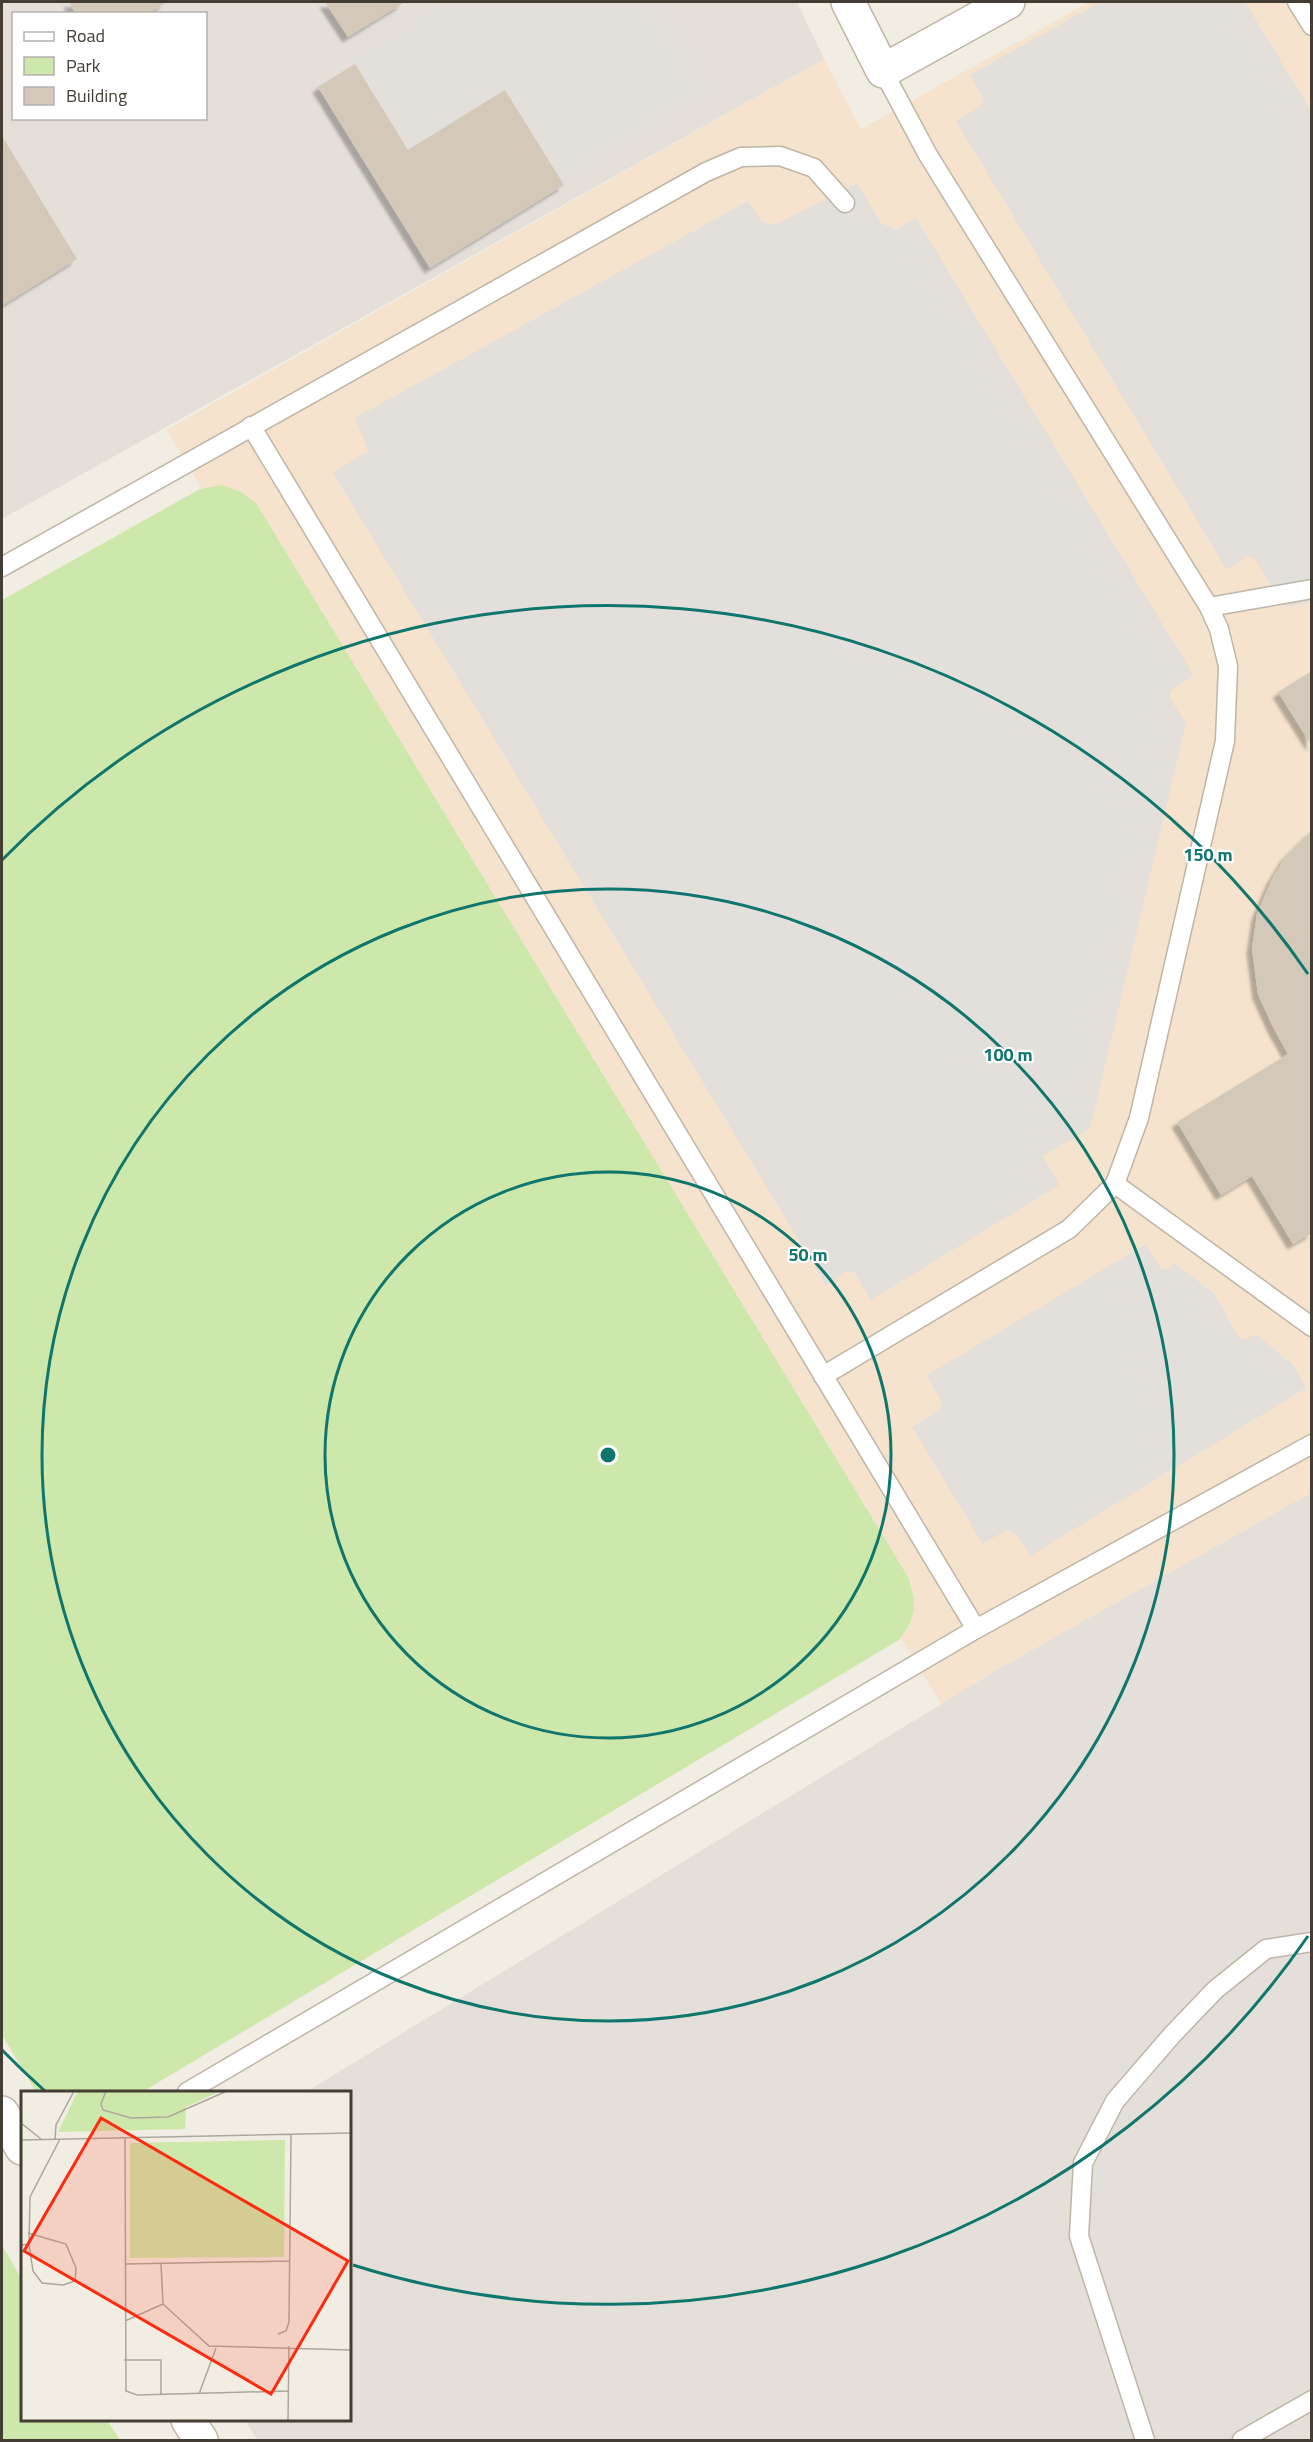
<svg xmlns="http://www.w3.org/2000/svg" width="1313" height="2442" font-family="'Titillium Web',sans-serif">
  <defs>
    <filter id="shadow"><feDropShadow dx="-5.5" dy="5.5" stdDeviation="1.5" flood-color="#0004"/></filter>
  </defs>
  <rect width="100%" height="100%" fill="#f2ede3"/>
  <!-- commercial -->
  <polygon fill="#f5e3cd" points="1089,2 1311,2 1311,1493 997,1670 941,1704 166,430 824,59 861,129"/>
  <!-- industrial -->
  <g fill="#e4dfd9" fill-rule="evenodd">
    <path d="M2 2H797L824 59 2 519ZM14 14H206V118H14Z"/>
    <polygon points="1311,1493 1311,2440 257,2440 245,2420 350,2420 350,2092 306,2092 997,1670"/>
  </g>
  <!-- green -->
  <g fill="#cee8ab">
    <path d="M222 485 241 492 256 503 908 1577C917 1605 917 1617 899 1640L142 2092H36L2 2035V600L200 489Z"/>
    <polygon points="2,2245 22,2280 22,2420 107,2420 120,2440 2,2440"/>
  </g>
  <!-- parking -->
  <g fill="#e3e0dc">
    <polygon points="454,2 664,2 718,91 564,185 505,90 408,150 355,64"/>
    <polygon points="1101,2 1245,2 1311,111 1311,602 1284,607 1255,559 1247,556 1227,570 956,121 981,106 983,98 970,75"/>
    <polygon points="857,183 882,224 897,229 916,218 1194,676 1173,688 1169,697 1186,723 1090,1129 1043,1156 1059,1185 871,1300 854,1272 846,1272 826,1285 333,473 368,451 355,418 748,201 762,222 775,225"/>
    <polygon points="1146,1244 1161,1269 1169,1269 1174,1263 1214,1293 1239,1338 1246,1339 1256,1334 1293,1365 1306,1388 1030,1556 1016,1534 1006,1530 983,1544 912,1427 940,1410 941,1400 926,1376"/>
  </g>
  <!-- building -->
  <g fill="#d4c9b9" filter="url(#shadow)">
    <polygon points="69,2 167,2 148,14 76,14"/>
    <polygon points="325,2 405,2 348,37"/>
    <polygon points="355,64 408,150 505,90 564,185 430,268 318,87"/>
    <polygon points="2,136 77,259 3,305 2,301"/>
    <polygon points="1312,671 1312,746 1278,692"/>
    <polygon points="1312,830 1312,1233 1293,1244 1252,1176 1221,1195 1177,1122 1288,1054 1273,1027 1258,994 1252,949 1257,914 1272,879 1286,856"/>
  </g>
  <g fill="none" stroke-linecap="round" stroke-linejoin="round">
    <defs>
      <g id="lane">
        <polyline points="1297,2 1312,26"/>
        <polyline points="251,426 976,1629"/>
        <polyline points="2,567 706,172 741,157 780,156 814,168 845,203"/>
        <polyline points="1209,607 1312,589"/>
        <polyline points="1115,1184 1312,1327"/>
        <polyline points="823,1376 1069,1229 1115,1184 1139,1118 1225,741 1228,666 1219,629 1209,607 928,155 883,71"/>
        <polyline points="187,2092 976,1629 1312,1444"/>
        <polyline points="1145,2440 1079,2236 1083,2163 1115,2101 1172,2035 1215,1990 1266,1949 1312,1942"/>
        <polyline points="1242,2440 1312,2400"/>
      </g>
      <g id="street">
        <polyline points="848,2 883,71 1008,2"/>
        <polyline points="2,2113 22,2148"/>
        <polyline points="188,2420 201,2440"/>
      </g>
    </defs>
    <!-- lane casing -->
    <use href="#lane" stroke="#beb5a6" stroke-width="21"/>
    <!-- street casing -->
    <use href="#street" stroke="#beb5a6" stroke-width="36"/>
    <!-- lane -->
    <use href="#lane" stroke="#fff" stroke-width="18"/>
    <!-- street -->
    <use href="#street" stroke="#fff" stroke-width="33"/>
  </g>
  <!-- distance rings -->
  <g fill="none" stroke="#0f766e" stroke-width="3">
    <circle cx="608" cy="1455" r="283"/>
    <circle cx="608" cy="1455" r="566"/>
    <path d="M1308 1936A849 849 0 0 1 353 2265M45 2091A849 849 0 0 1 2 2050M2 860A849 849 0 0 1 1308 974"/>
  </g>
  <!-- overview -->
  <g transform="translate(21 2091)">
    <rect width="330" height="330" fill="#f2ede3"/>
    <path d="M57 0H200L165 16 164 38 37 41ZM264 49 263 166 109 167V52Z" fill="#cee8ab"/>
    <path fill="none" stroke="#aca79d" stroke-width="1.5" d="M85 0 80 13 82 19 110 27 147 26 206 0M0 32 20 48M104 47 105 300 116 304 267 300M0 49 330 42M34 49 35 34 53 0M7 142 45 153 55 177 54 190 42 194 21 192 12 180 8 153M0 154 8 153 9 106 39 48M105 173 269 170M140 173 142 213 188 255 330 259M104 230 142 213M257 243 265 240 268 231 270 43M103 269H140V303M178 303 195 257M267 330 268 255"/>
    <path fill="#fe2c0e" fill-opacity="0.15" stroke="#fe2c0e" stroke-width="3" d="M80 27 327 170 250 303 3 160Z"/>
    <rect width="330" height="330" fill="none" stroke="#443d34" stroke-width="3"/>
  </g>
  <circle cx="608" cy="1455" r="9" fill="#0f766e" stroke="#fff" stroke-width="3"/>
  <g font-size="18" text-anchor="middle" font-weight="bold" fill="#0f766e" stroke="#fff" stroke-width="4.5" stroke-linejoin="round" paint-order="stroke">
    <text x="1208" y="861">150 m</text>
    <text x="1008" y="1061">100 m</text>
    <text x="808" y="1261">50 m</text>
  </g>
  <!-- border -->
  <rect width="1313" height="2442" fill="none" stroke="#443d34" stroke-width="6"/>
  <!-- legend -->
  <rect x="12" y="12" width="195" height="108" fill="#ffffff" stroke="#b4b1ae" stroke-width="1.5"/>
  <rect x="24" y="32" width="30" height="9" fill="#ffffff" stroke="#b4b1ae" stroke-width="1.5"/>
  <text x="66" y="42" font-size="18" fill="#443d34">Road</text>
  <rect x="24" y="57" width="30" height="18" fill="#cee8ab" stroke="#b4b1ae" stroke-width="1.5"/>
  <text x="66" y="72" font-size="18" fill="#443d34">Park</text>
  <rect x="24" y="87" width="30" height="18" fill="#d4c9b9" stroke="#b4b1ae" stroke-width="1.5"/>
  <text x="66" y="102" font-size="18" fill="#443d34">Building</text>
</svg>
